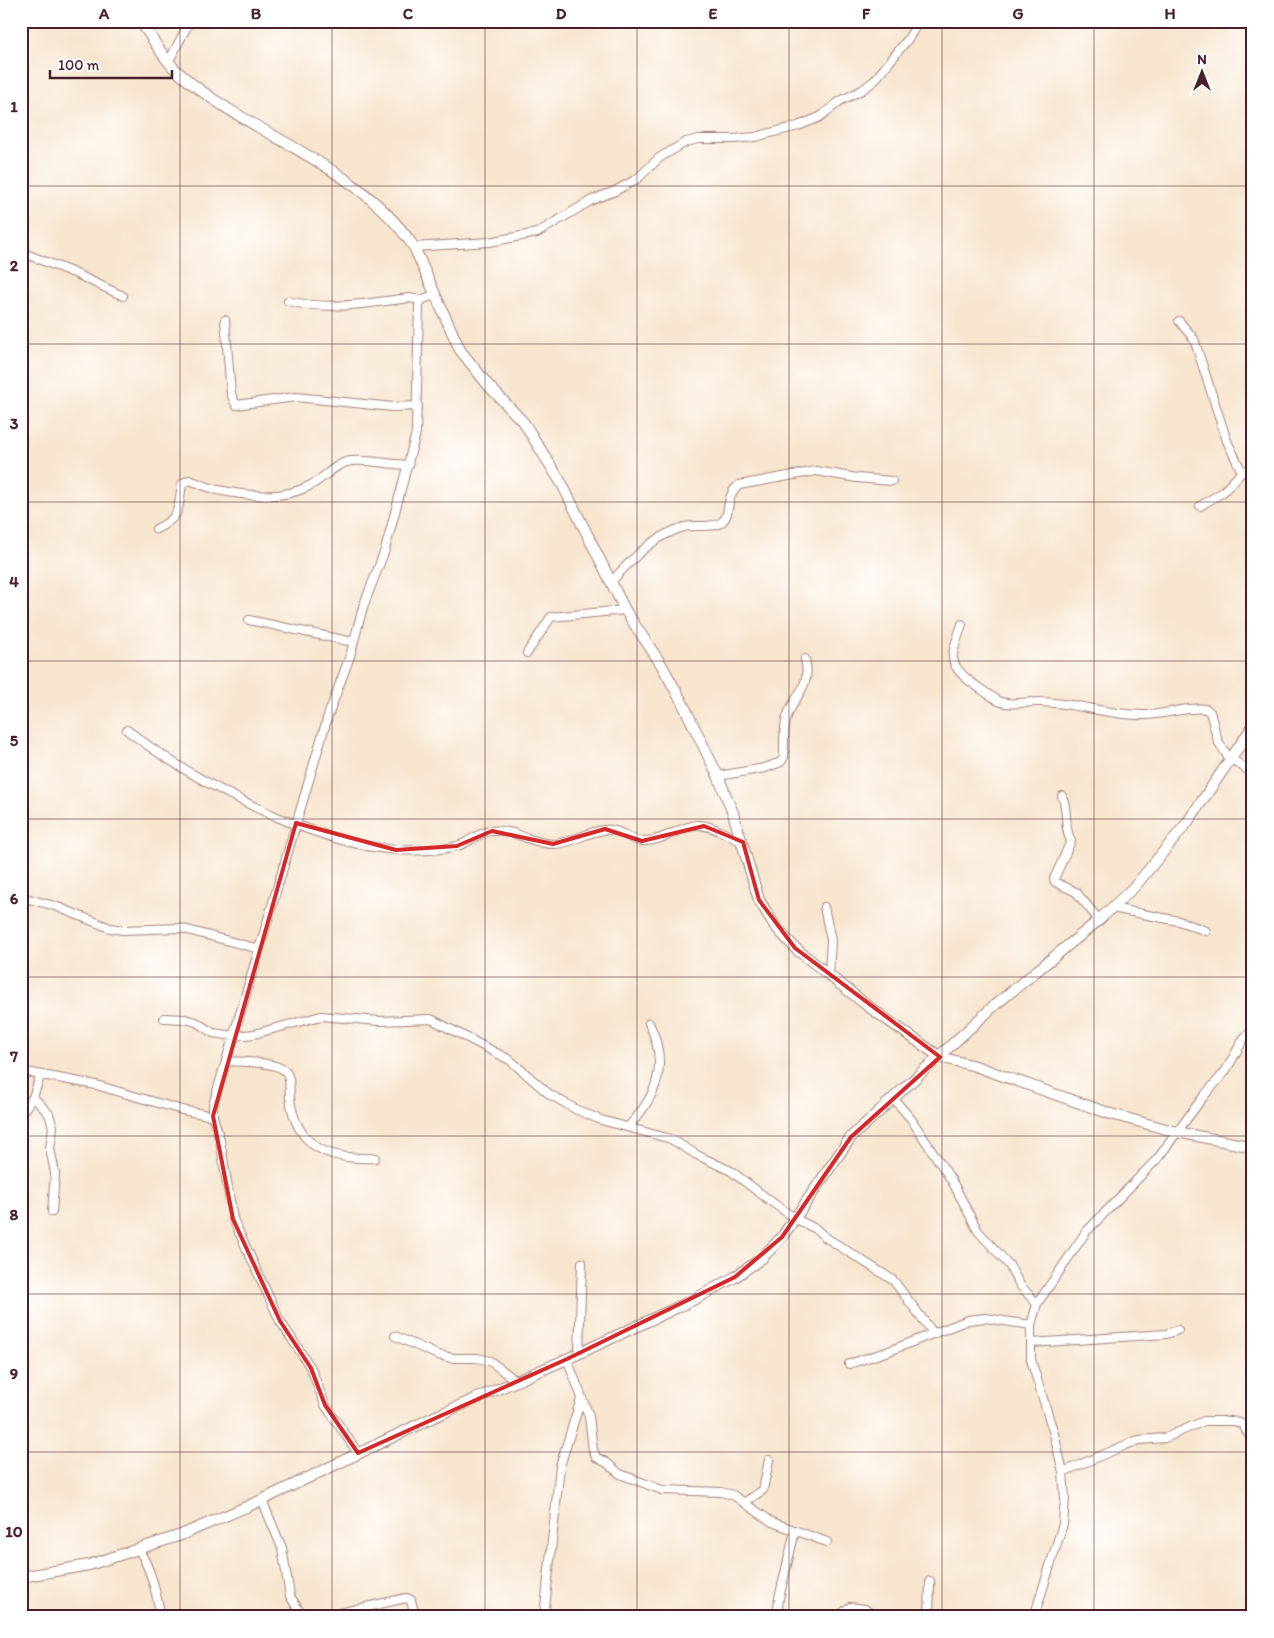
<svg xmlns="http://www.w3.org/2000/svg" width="1274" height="1638" font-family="Itim,sans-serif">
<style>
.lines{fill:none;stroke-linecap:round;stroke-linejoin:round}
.street-casing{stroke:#a0827c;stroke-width:10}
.secondary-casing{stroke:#a0827c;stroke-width:12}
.street{stroke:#fff;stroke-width:8}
.secondary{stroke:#fff;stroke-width:10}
.marked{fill:none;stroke:#d62828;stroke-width:4;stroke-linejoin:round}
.grid{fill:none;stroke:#4a1f2b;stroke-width:1;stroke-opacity:0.55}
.neatline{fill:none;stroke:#4a1f2b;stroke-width:2}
.grid-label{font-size:16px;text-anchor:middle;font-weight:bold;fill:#4a1f2b}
</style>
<rect width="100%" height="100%" fill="#fff"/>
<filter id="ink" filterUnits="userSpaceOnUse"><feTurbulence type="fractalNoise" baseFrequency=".02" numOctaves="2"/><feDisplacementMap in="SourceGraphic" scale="10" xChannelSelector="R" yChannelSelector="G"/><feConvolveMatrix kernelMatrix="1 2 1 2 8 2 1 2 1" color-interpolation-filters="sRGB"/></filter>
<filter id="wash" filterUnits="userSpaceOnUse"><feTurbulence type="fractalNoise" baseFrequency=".0096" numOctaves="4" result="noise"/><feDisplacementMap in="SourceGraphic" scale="20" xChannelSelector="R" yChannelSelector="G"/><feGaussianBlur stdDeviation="1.12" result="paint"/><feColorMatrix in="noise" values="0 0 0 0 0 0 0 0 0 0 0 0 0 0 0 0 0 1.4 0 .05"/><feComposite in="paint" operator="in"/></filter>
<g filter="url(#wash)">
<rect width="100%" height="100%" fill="#f7e5ce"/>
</g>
<g filter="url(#ink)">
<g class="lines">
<defs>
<path id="street" d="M 169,61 L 190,21
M 414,247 L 489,242 L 537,233 L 592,200 L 615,191 L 637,179 L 659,158 L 686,142 L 699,139 L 734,139 L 755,137 L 798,126 L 820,117 L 840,101 L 862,90 L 874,81 L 908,39 L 919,21
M 21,256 L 26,254 L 74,273 L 123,296
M 288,301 C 328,311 369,303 409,298 L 421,300
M 225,320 L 231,394 L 236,405 L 296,397 L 393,407 L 418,406
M 1179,321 L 1194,339 L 1227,441 L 1242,472
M 1200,506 L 1223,492 L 1242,472 L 1253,470
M 156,529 C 181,517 178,509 182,484 L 189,480 C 199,483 208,488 218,490 C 246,496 283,500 309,486 C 324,479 335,463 351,461 C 370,459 390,465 409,465
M 611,582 C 632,559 653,536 684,527 C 696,524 713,529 722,522 C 732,514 724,496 739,485 L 816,471 L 857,478 L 892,481
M 249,620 L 353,642
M 962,624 C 959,634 954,645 953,655 C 951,674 984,690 998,701 C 1011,706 1022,702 1036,702 C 1073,701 1108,716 1145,715 C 1165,715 1187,706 1206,709 L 1210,712 L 1218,741 L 1230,760 L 1235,761 L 1253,774
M 527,653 L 551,617 L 625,610
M 127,730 C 193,781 312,844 397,850 C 415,851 439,851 457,846 C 469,843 478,832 491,831 C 514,828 532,844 553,844 C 571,844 586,832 604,830 C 619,828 629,840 643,841 C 663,842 678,827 697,825 C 711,824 730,837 743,842
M 718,776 L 765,768 L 781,762 L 784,757 C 784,744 783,729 787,717 C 795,694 812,687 805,659
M 1062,796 C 1069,811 1063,827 1071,841 L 1054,879 L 1055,882 L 1076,892 L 1099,920
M 21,897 L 55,906 L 110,928 L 123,930 L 180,928 L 259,949
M 824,907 L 831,940 L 829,974
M 1112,908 L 1179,921 L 1206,931
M 164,1018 L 185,1019 L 196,1022 L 213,1033 L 234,1036 L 254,1034 L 321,1016 L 379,1021 L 431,1019 L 510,1060 L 549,1094 L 577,1110 L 601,1120 L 671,1139 L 697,1155 L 731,1171 L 769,1200 L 796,1219 L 816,1229 L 825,1237 L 893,1280 L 934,1334
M 226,1061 C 240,1062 277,1061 286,1072 C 291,1078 289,1089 290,1098 C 296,1148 329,1160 375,1158
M 21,1071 L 96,1085 L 182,1110 L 213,1116
M 33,1097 L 49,1114 L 53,1127 L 50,1148 L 55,1173 L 52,1212
M 893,1098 L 911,1119 L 952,1181 L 978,1231 L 1009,1265 L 1020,1285 L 1037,1304
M 21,1114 L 33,1097 L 40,1077
M 628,1127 C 658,1095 669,1064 649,1023
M 395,1336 L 438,1355 L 452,1358 L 477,1358 L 490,1361 L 515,1380
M 1031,1343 L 1166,1334 L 1178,1330
M 579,1353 L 582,1263
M 567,1359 L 589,1416 L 593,1450 L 596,1457 L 607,1463 L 620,1474 L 662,1490 L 721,1492 L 733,1495 L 772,1522 L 827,1542
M 849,1364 L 889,1351 L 968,1320 L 985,1318 L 1031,1325
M 358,1453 L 325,1405 L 311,1368 L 280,1321 L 233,1219 L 220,1140 L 213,1116 L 213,1105 L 328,716 L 350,656 L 363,607 L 385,550 L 416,433 L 419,305 L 421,300 L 434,295
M 1063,1472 L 1128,1444 L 1139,1440 L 1165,1438 L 1204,1421 L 1234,1421 L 1242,1424 L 1253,1441
M 262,1500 L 282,1548 L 290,1596 L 303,1617
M 745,1502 L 763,1490 L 769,1460
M 139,1550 C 152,1571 156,1593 161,1617
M 322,1617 L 406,1598 L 411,1600 L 415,1617
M 544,1617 L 560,1466 L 581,1399
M 781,1617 L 778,1607 L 779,1598 L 795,1531
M 837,1617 L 850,1607 L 865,1609 L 875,1617
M 929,1617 L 930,1581
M 1034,1617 L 1063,1524 L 1065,1499 L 1063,1472 L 1054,1434 L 1031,1360 L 1031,1325 L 1037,1304 L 1086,1232 L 1158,1158 L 1203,1097 L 1225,1072 L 1244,1038 L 1253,1030"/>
<path id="secondary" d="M 140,21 C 153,38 163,59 179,73 C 252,137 358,163 414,247 L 460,350 L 488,385 L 524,423 L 562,484 L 625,610 L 661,664 L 682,702 L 718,776 L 733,813 L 759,900 L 775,926 L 795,948 L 869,1007 L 940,1057 L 975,1066 L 1111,1114 L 1177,1132 L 1253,1147
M 21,1577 L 89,1565 L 181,1535 L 262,1500 L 436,1416 L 567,1359 L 695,1299 L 735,1277 L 762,1258 L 782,1237 L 851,1137 L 995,1005 L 1099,920 L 1136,885 L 1187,823 L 1253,726"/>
</defs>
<use href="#street" class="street-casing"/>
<use href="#secondary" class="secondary-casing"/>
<use href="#street" class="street"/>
<use href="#secondary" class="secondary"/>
</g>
</g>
<path class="marked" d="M 296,823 L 396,850 L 457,846 L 492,831 L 553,844 L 605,829 L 642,841 L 704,826 L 743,842 L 759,900 L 795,948 L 940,1057 L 851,1137 L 782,1237 L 735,1277 L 567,1359 L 358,1453 L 325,1405 L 311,1368 L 280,1321 L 233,1219 L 213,1116 Z"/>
<path class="grid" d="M 180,21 L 180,1617M 332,21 L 332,1617M 485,21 L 485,1617M 637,21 L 637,1617M 789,21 L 789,1617M 942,21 L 942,1617M 1094,21 L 1094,1617M 21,186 L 1253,186M 21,344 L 1253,344M 21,502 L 1253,502M 21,661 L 1253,661M 21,819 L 1253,819M 21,977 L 1253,977M 21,1136 L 1253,1136M 21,1294 L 1253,1294M 21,1452 L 1253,1452"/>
<rect width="1274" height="1638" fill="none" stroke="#fff" stroke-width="55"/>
<g transform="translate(1202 72)" stroke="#ffffff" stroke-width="4" paint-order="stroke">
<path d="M0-4L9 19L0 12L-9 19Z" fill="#4a1f2b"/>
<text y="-8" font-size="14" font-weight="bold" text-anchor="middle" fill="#4a1f2b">N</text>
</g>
<path d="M50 70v8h122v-8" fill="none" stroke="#4a1f2b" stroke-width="2.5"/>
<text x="58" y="70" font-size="15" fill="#4a1f2b" stroke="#ffffff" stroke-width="4" paint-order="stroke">100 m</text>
<rect x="28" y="28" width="1218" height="1582" class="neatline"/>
<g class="grid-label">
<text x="104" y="19">A</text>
<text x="256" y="19">B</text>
<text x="408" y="19">C</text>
<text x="561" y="19">D</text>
<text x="713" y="19">E</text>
<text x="866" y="19">F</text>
<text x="1018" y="19">G</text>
<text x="1170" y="19">H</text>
<text x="14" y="112">1</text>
<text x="14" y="271">2</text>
<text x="14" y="429">3</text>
<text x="14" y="587">4</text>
<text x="14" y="746">5</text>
<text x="14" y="904">6</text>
<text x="14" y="1062">7</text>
<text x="14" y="1220">8</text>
<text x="14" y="1379">9</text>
<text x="14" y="1537">10</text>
</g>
</svg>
